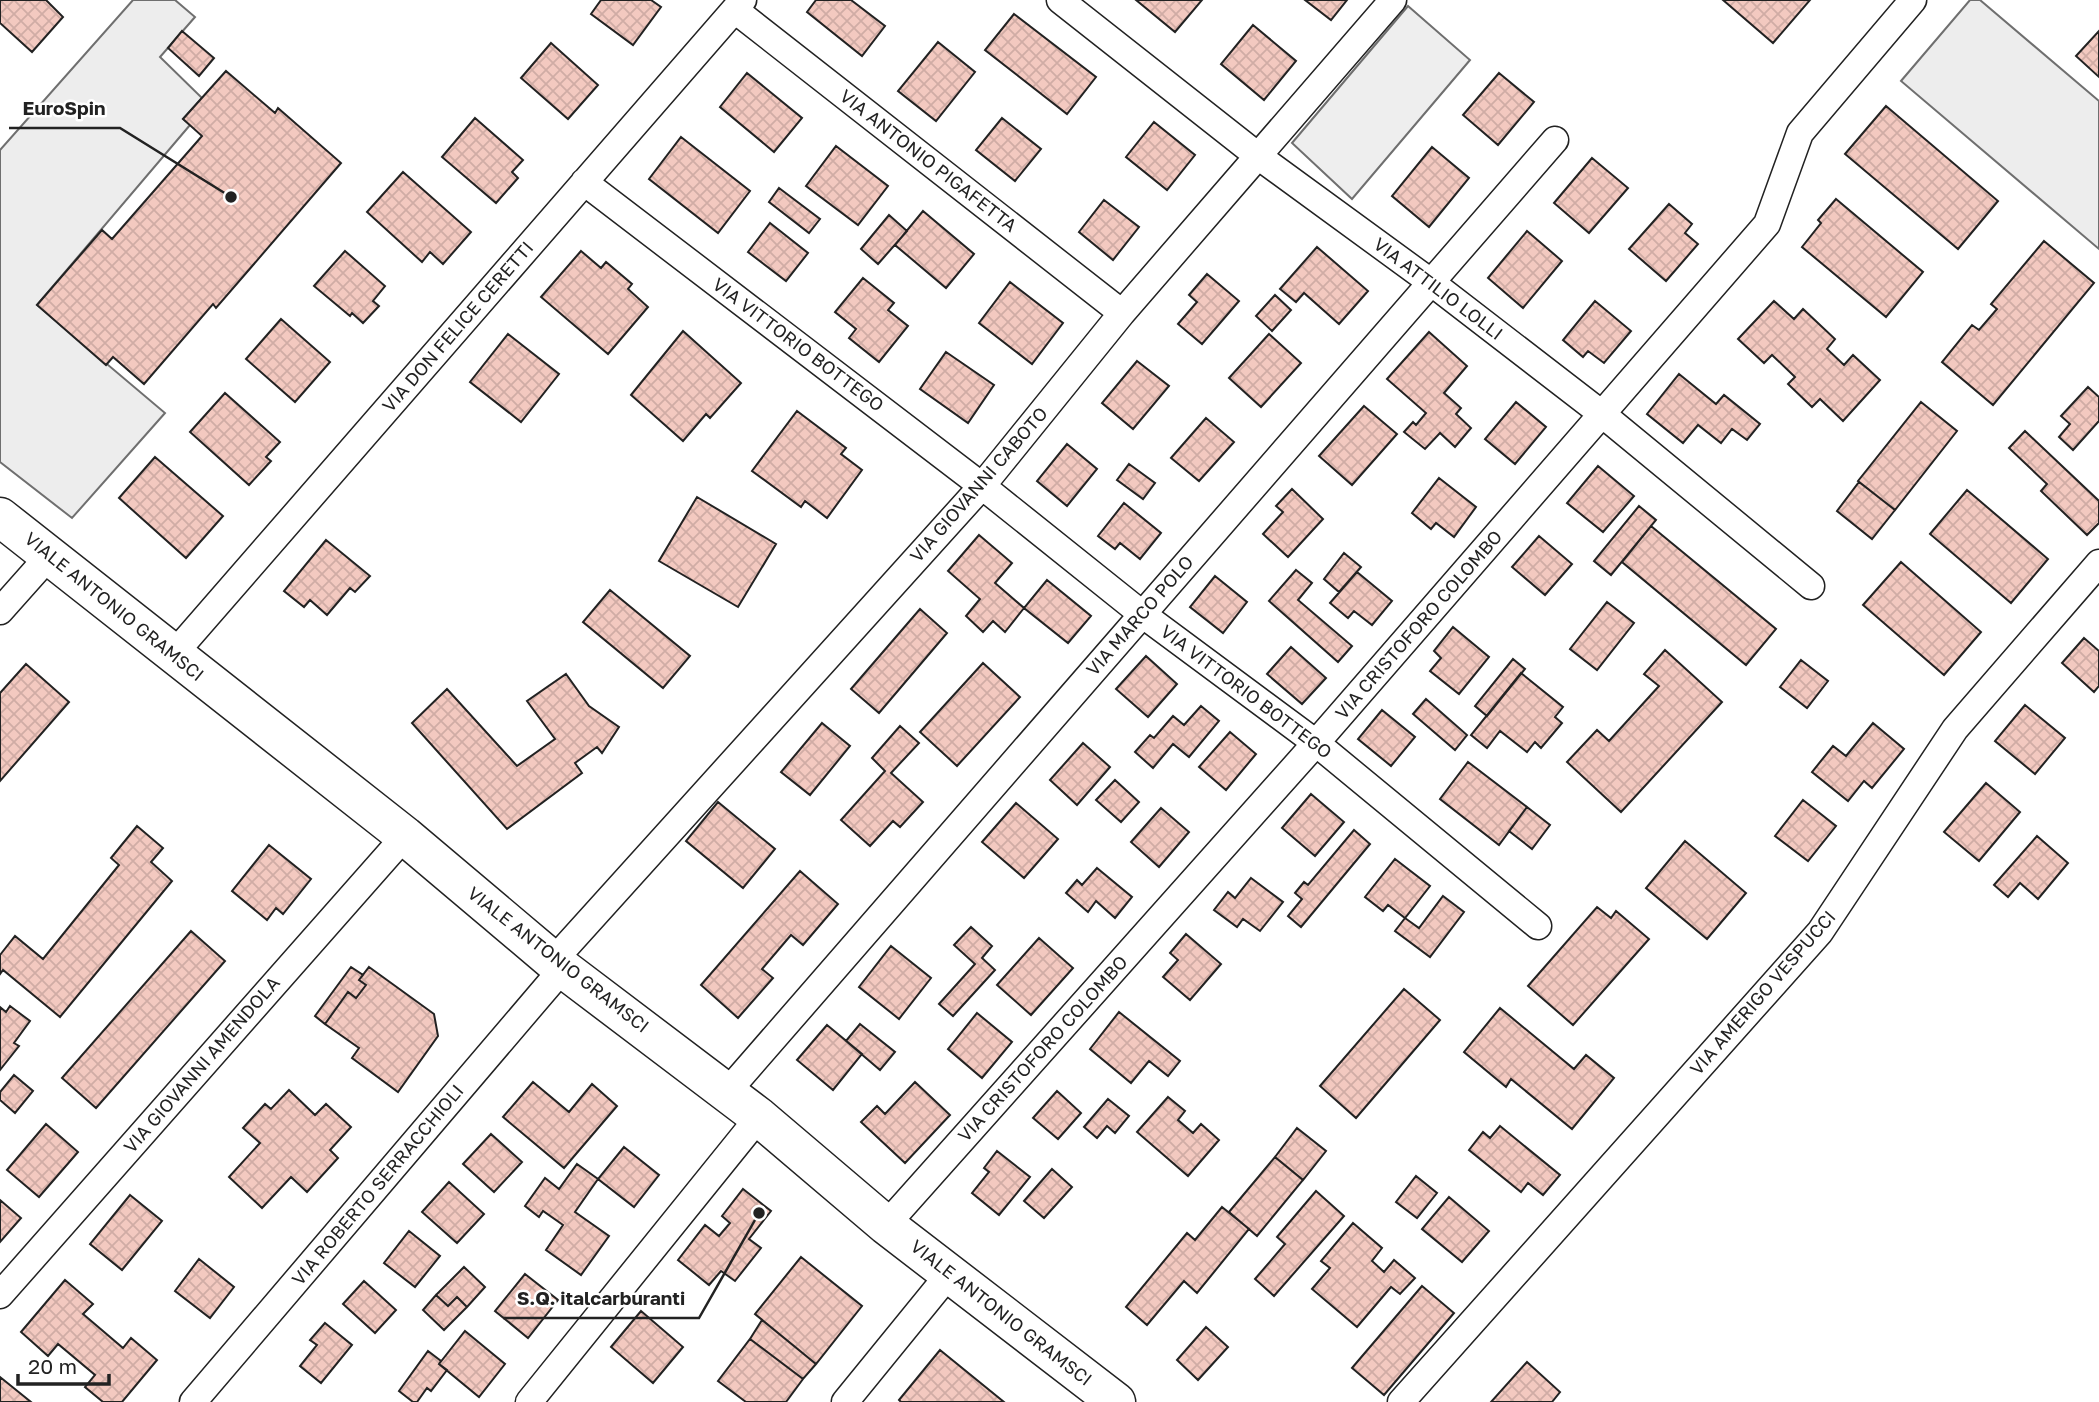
<svg xmlns="http://www.w3.org/2000/svg" width="2099" height="1402" font-family="'Golos Text',sans-serif">
<style>
.park{fill:#eee;stroke:#6f6f6f;stroke-width:2}
.parking{fill:#ededed;stroke:#6f6f6f;stroke-width:2}
.building{fill:url(#building-cross-hatch);stroke:#222;stroke-width:2}
.lines{fill:none;stroke-linecap:round;stroke-linejoin:round}
.street-casing{stroke:#222;stroke-width:29}
.secondary-casing{stroke:#222;stroke-width:41}
.street{stroke:#fff;stroke-width:26}
.secondary{stroke:#fff;stroke-width:38}
.labels{text-anchor:middle;stroke-width:5;stroke-linejoin:round;paint-order:stroke}
.street-label{font-size:18px;fill:#222;stroke:#fff}
.leader{fill:none;stroke:#222;stroke-width:2.5}
.callout-dot{fill:#222;stroke:#fff;stroke-width:2.5}
.callout-label{font-size:19px;text-anchor:middle;font-weight:bold;fill:#222;stroke:#fff;stroke-width:5;stroke-linejoin:round;paint-order:stroke}
</style>
<defs>
<pattern id="building-cross-hatch" width="8" height="8" patternUnits="userSpaceOnUse" patternTransform="scale(1.75)"><rect width="8" height="8" fill="#f3c9c0"/><path d="M0 0l8 8M0 8l8-8" fill="none" stroke="#d0aca5"/></pattern>
</defs>
<rect width="100%" height="100%" fill="#fff"/>
<path class="park" d="M 1408,6 L 1470,60 L 1352,199 L 1292,143 Z"/>
<path class="parking" d="M 133,0 L 175,0 L 195,17 L 160,57 L 202,98 L 183,119 L 190,125 L 37,305 L 165,413 L 72,518 L 0,462 L 0,150 Z
M 1970,0 L 1980,0 L 2099,101 L 2099,249 L 1901,81 Z"/>
<path class="building" d="M 0,0 L 46,0 L 63,17 L 32,52 L 0,23 Z
M 601,0 L 651,0 L 661,7 L 633,45 L 591,14 Z
M 816,0 L 851,0 L 885,26 L 862,56 L 807,12 Z
M 1136,0 L 1202,0 L 1175,32 Z
M 1305,0 L 1347,0 L 1331,20 Z
M 1723,0 L 1810,0 L 1773,43 Z
M 1014,14 L 1096,77 L 1067,114 L 985,50 Z
M 1253,25 L 1296,61 L 1264,100 L 1221,64 Z
M 182,31 L 214,58 L 199,76 L 168,48 Z
M 2099,31 L 2099,77 L 2076,56 Z
M 938,42 L 975,72 L 936,121 L 898,91 Z
M 551,43 L 598,85 L 568,119 L 521,78 Z
M 226,71 L 275,113 L 278,108 L 341,163 L 216,308 L 213,304 L 144,384 L 113,357 L 106,365 L 37,305 L 102,230 L 112,239 L 202,136 L 183,119 Z
M 747,73 L 802,118 L 774,152 L 720,107 Z
M 1499,73 L 1534,102 L 1498,145 L 1463,115 Z
M 1886,106 L 1998,201 L 1958,249 L 1845,154 Z
M 475,118 L 523,160 L 512,172 L 518,178 L 496,203 L 442,157 Z
M 1002,118 L 1041,149 L 1015,181 L 976,150 Z
M 1154,122 L 1195,155 L 1167,190 L 1126,157 Z
M 681,137 L 750,191 L 718,233 L 649,179 Z
M 836,146 L 888,186 L 858,225 L 806,186 Z
M 1432,147 L 1469,178 L 1429,227 L 1392,196 Z
M 1592,158 L 1628,188 L 1589,233 L 1554,203 Z
M 403,172 L 471,232 L 443,264 L 430,252 L 422,262 L 367,212 Z
M 779,188 L 820,219 L 809,233 L 769,202 Z
M 1836,199 L 1923,272 L 1886,317 L 1802,247 L 1821,223 L 1818,220 Z
M 1104,200 L 1139,227 L 1113,260 L 1079,232 Z
M 1669,204 L 1692,224 L 1685,233 L 1698,244 L 1666,281 L 1629,249 Z
M 923,211 L 974,254 L 946,288 L 895,245 Z
M 889,215 L 907,231 L 878,264 L 861,249 Z
M 770,223 L 808,253 L 786,281 L 748,252 Z
M 1527,231 L 1562,261 L 1523,308 L 1488,278 Z
M 2044,241 L 2094,283 L 1993,405 L 1942,362 L 1972,325 L 1979,330 L 1997,309 L 1991,304 Z
M 1317,247 L 1368,291 L 1339,324 L 1304,293 L 1296,302 L 1280,289 Z
M 345,251 L 385,286 L 373,301 L 379,306 L 363,323 L 352,313 L 350,316 L 314,286 Z
M 581,251 L 601,268 L 606,262 L 632,284 L 628,289 L 648,307 L 608,354 L 541,297 Z
M 1207,274 L 1239,301 L 1202,344 L 1178,324 L 1197,302 L 1189,295 Z
M 863,278 L 894,303 L 888,310 L 908,326 L 879,362 L 849,338 L 856,329 L 835,312 Z
M 1010,282 L 1063,323 L 1032,364 L 979,323 Z
M 1275,295 L 1291,310 L 1272,331 L 1256,316 Z
M 1595,301 L 1631,331 L 1604,363 L 1588,351 L 1583,357 L 1563,340 Z
M 1774,301 L 1794,319 L 1803,309 L 1835,339 L 1827,349 L 1844,365 L 1853,355 L 1880,380 L 1843,421 L 1820,399 L 1812,407 L 1788,384 L 1795,377 L 1772,355 L 1764,363 L 1738,339 Z
M 281,319 L 330,362 L 295,402 L 246,359 Z
M 683,331 L 741,383 L 710,418 L 706,414 L 683,441 L 631,395 Z
M 1429,332 L 1467,366 L 1444,393 L 1461,408 L 1456,414 L 1471,428 L 1455,447 L 1440,433 L 1425,449 L 1404,432 L 1413,422 L 1416,425 L 1426,413 L 1387,379 Z
M 508,334 L 559,374 L 521,422 L 470,382 Z
M 1269,334 L 1301,363 L 1261,407 L 1229,378 Z
M 946,352 L 994,385 L 968,423 L 920,389 Z
M 1137,361 L 1169,386 L 1133,429 L 1102,403 Z
M 1679,374 L 1716,404 L 1724,395 L 1760,424 L 1747,440 L 1732,429 L 1721,443 L 1698,425 L 1683,443 L 1647,414 Z
M 2088,387 L 2099,397 L 2099,421 L 2073,450 L 2059,437 L 2070,424 L 2061,416 Z
M 225,393 L 280,442 L 266,457 L 271,461 L 249,485 L 190,432 Z
M 1516,402 L 1546,427 L 1515,464 L 1485,439 Z
M 1921,402 L 1957,431 L 1895,510 L 1858,481 Z
M 1364,406 L 1397,434 L 1352,485 L 1319,456 Z
M 797,411 L 846,448 L 841,454 L 862,470 L 827,518 L 805,501 L 801,507 L 752,471 Z
M 1206,418 L 1234,442 L 1199,481 L 1171,458 Z
M 2025,431 L 2099,501 L 2099,523 L 2087,535 L 2041,491 L 2047,484 L 2009,448 Z
M 1067,444 L 1097,469 L 1067,506 L 1037,481 Z
M 155,457 L 223,516 L 186,558 L 119,498 Z
M 1129,464 L 1155,483 L 1143,499 L 1117,480 Z
M 1598,466 L 1634,496 L 1603,532 L 1567,503 Z
M 1439,478 L 1476,507 L 1454,537 L 1436,523 L 1431,529 L 1412,513 Z
M 1859,482 L 1895,510 L 1872,539 L 1837,511 Z
M 1292,489 L 1323,519 L 1288,557 L 1263,534 L 1283,512 L 1276,506 Z
M 1967,490 L 2048,559 L 2011,603 L 1930,534 Z
M 697,497 L 776,544 L 738,607 L 659,561 Z
M 1124,503 L 1161,533 L 1140,559 L 1120,543 L 1115,549 L 1098,536 Z
M 1639,506 L 1656,520 L 1611,575 L 1594,561 Z
M 1651,526 L 1776,629 L 1746,665 L 1622,562 Z
M 979,535 L 1012,563 L 995,583 L 1024,608 L 1005,632 L 993,621 L 983,632 L 966,616 L 980,599 L 948,571 Z
M 1539,536 L 1572,564 L 1545,595 L 1512,567 Z
M 326,540 L 370,576 L 355,592 L 350,588 L 327,615 L 310,600 L 304,607 L 284,591 Z
M 1344,553 L 1361,567 L 1339,592 L 1324,579 Z
M 1901,562 L 1981,632 L 1944,675 L 1863,605 Z
M 1296,570 L 1312,583 L 1298,600 L 1352,646 L 1338,662 L 1269,601 Z
M 1357,572 L 1392,601 L 1372,625 L 1354,611 L 1348,618 L 1330,603 Z
M 1215,576 L 1247,602 L 1223,633 L 1190,607 Z
M 1047,580 L 1091,616 L 1068,643 L 1024,608 Z
M 610,590 L 690,656 L 663,688 L 583,622 Z
M 1607,602 L 1634,623 L 1597,670 L 1570,649 Z
M 920,609 L 947,633 L 879,713 L 851,689 Z
M 1453,627 L 1489,657 L 1459,694 L 1430,671 L 1441,658 L 1434,651 Z
M 2084,638 L 2099,651 L 2099,686 L 2094,692 L 2062,663 Z
M 1291,647 L 1326,678 L 1302,704 L 1267,674 Z
M 1665,650 L 1722,702 L 1621,812 L 1567,762 L 1597,730 L 1609,741 L 1659,686 L 1644,674 Z
M 1146,656 L 1177,684 L 1148,717 L 1116,689 Z
M 1513,659 L 1525,669 L 1487,716 L 1475,706 Z
M 1801,660 L 1828,681 L 1807,708 L 1780,687 Z
M 983,663 L 1020,697 L 957,766 L 920,732 Z
M 26,664 L 69,702 L 0,781 L 0,693 Z
M 1521,673 L 1563,707 L 1555,717 L 1562,723 L 1541,748 L 1535,742 L 1527,752 L 1500,731 L 1487,748 L 1471,735 Z
M 566,674 L 589,706 L 619,727 L 602,753 L 597,747 L 575,763 L 582,773 L 507,829 L 412,723 L 447,689 L 517,766 L 555,739 L 527,701 Z
M 1426,699 L 1467,735 L 1455,750 L 1413,714 Z
M 2025,705 L 2065,738 L 2035,774 L 1995,741 Z
M 1201,706 L 1219,721 L 1189,757 L 1173,744 L 1153,768 L 1135,752 L 1150,735 L 1154,738 L 1173,716 L 1184,725 Z
M 1382,710 L 1415,737 L 1391,766 L 1358,739 Z
M 822,723 L 850,746 L 810,795 L 781,772 Z
M 1873,723 L 1904,749 L 1872,788 L 1864,781 L 1848,801 L 1812,772 L 1833,746 L 1846,756 Z
M 900,726 L 919,743 L 891,773 L 923,802 L 900,827 L 893,821 L 870,846 L 841,820 L 885,771 L 872,758 Z
M 1230,732 L 1256,754 L 1226,790 L 1199,767 Z
M 1083,743 L 1110,767 L 1077,805 L 1050,780 Z
M 1468,762 L 1527,807 L 1499,845 L 1440,799 Z
M 1115,780 L 1139,802 L 1121,822 L 1096,800 Z
M 1986,783 L 2020,812 L 1979,861 L 1944,832 Z
M 1311,794 L 1344,822 L 1315,856 L 1282,828 Z
M 1803,800 L 1836,826 L 1808,861 L 1775,836 Z
M 718,802 L 775,849 L 743,888 L 686,841 Z
M 1016,803 L 1058,839 L 1024,878 L 982,842 Z
M 1527,807 L 1550,825 L 1532,849 L 1509,831 Z
M 1161,808 L 1189,832 L 1159,867 L 1131,842 Z
M 137,826 L 163,848 L 151,862 L 172,881 L 60,1017 L 3,970 L 0,974 L 0,955 L 15,936 L 43,959 L 119,865 L 111,858 Z
M 1354,830 L 1370,844 L 1301,927 L 1288,916 L 1302,899 L 1295,893 L 1304,882 L 1308,885 Z
M 2037,836 L 2068,863 L 2038,899 L 2020,883 L 2008,897 L 1994,885 Z
M 1685,841 L 1746,893 L 1707,939 L 1646,888 Z
M 269,845 L 311,879 L 283,914 L 276,908 L 267,920 L 232,891 Z
M 1395,859 L 1430,886 L 1405,918 L 1388,905 L 1383,911 L 1365,897 Z
M 1097,868 L 1132,897 L 1115,918 L 1096,901 L 1088,912 L 1066,893 L 1077,880 L 1082,885 Z
M 800,871 L 838,904 L 803,945 L 791,935 L 762,969 L 773,978 L 738,1018 L 701,985 Z
M 1251,878 L 1283,902 L 1260,931 L 1243,919 L 1237,927 L 1214,910 L 1228,892 L 1235,898 Z
M 1443,896 L 1464,912 L 1430,957 L 1395,931 L 1405,918 L 1419,928 Z
M 1597,907 L 1611,918 L 1616,911 L 1649,939 L 1573,1025 L 1528,986 Z
M 971,927 L 992,946 L 982,958 L 995,970 L 953,1016 L 939,1004 L 975,964 L 954,945 Z
M 191,931 L 225,961 L 96,1108 L 62,1078 Z
M 1186,934 L 1221,964 L 1190,1000 L 1163,977 L 1178,960 L 1170,953 Z
M 1039,938 L 1073,968 L 1031,1015 L 997,985 Z
M 891,946 L 931,978 L 899,1019 L 859,987 Z
M 351,967 L 363,975 L 359,980 L 366,985 L 356,998 L 348,992 L 325,1024 L 315,1016 Z
M 369,967 L 434,1014 L 438,1036 L 398,1092 L 352,1058 L 359,1048 L 325,1024 L 348,992 L 356,998 L 366,985 L 359,980 Z
M 1404,989 L 1440,1020 L 1356,1118 L 1320,1086 Z
M 10,1006 L 30,1021 L 14,1043 L 19,1046 L 0,1070 L 0,1007 L 6,1012 Z
M 1500,1008 L 1574,1069 L 1586,1055 L 1614,1078 L 1572,1129 L 1511,1079 L 1506,1087 L 1464,1052 Z
M 1119,1012 L 1180,1061 L 1168,1076 L 1149,1061 L 1131,1083 L 1090,1049 Z
M 977,1013 L 1012,1042 L 982,1078 L 948,1049 Z
M 860,1024 L 895,1052 L 880,1070 L 846,1041 Z
M 827,1025 L 862,1054 L 833,1090 L 797,1060 Z
M 14,1075 L 33,1091 L 15,1113 L 0,1100 L 0,1092 Z
M 533,1082 L 569,1112 L 592,1084 L 617,1106 L 564,1168 L 503,1117 Z
M 915,1082 L 950,1115 L 905,1163 L 861,1122 L 877,1106 L 885,1114 Z
M 289,1090 L 315,1115 L 326,1104 L 351,1127 L 330,1150 L 338,1158 L 307,1192 L 291,1177 L 262,1208 L 229,1177 L 260,1143 L 243,1128 L 265,1104 L 271,1109 Z
M 1057,1091 L 1081,1113 L 1058,1139 L 1033,1118 Z
M 1168,1097 L 1185,1111 L 1178,1120 L 1193,1133 L 1201,1124 L 1219,1140 L 1188,1176 L 1137,1132 Z
M 1108,1099 L 1129,1116 L 1115,1133 L 1107,1126 L 1097,1138 L 1084,1127 Z
M 46,1124 L 78,1152 L 39,1197 L 7,1170 Z
M 1500,1126 L 1560,1175 L 1543,1195 L 1528,1183 L 1521,1192 L 1469,1150 L 1483,1132 L 1490,1138 Z
M 1297,1128 L 1326,1151 L 1303,1180 L 1275,1157 Z
M 491,1134 L 522,1162 L 494,1192 L 463,1164 Z
M 624,1147 L 659,1175 L 634,1207 L 598,1179 Z
M 997,1151 L 1030,1177 L 999,1215 L 972,1193 L 989,1172 L 984,1168 Z
M 1275,1157 L 1303,1180 L 1257,1236 L 1229,1212 Z
M 577,1164 L 598,1179 L 575,1212 L 609,1236 L 581,1275 L 546,1250 L 563,1225 L 543,1211 L 539,1217 L 525,1206 L 545,1178 L 559,1189 Z
M 1052,1169 L 1072,1187 L 1044,1218 L 1024,1201 Z
M 1416,1176 L 1437,1193 L 1417,1218 L 1396,1202 Z
M 449,1182 L 484,1214 L 457,1243 L 422,1212 Z
M 743,1189 L 771,1211 L 749,1239 L 761,1248 L 735,1281 L 721,1271 L 709,1285 L 678,1260 L 705,1225 L 719,1236 L 730,1223 L 722,1216 Z
M 1316,1191 L 1344,1216 L 1274,1296 L 1255,1279 L 1285,1244 L 1277,1237 Z
M 130,1195 L 162,1221 L 122,1270 L 90,1244 Z
M 1449,1197 L 1489,1231 L 1462,1262 L 1422,1229 Z
M 0,1200 L 21,1218 L 0,1242 Z
M 1222,1207 L 1249,1229 L 1197,1293 L 1184,1281 L 1147,1325 L 1126,1307 L 1187,1233 L 1195,1240 Z
M 1353,1223 L 1382,1248 L 1372,1261 L 1384,1272 L 1394,1260 L 1415,1278 L 1400,1294 L 1391,1287 L 1357,1327 L 1312,1289 L 1330,1268 L 1321,1261 Z
M 409,1231 L 440,1256 L 415,1287 L 384,1263 Z
M 801,1257 L 862,1306 L 816,1364 L 755,1314 Z
M 199,1259 L 234,1287 L 210,1318 L 175,1291 Z
M 464,1267 L 485,1287 L 467,1307 L 457,1297 L 448,1306 L 436,1295 Z
M 525,1274 L 558,1300 L 528,1338 L 495,1311 Z
M 65,1280 L 93,1304 L 83,1314 L 123,1348 L 131,1338 L 157,1360 L 122,1402 L 103,1402 L 85,1387 L 95,1375 L 58,1344 L 48,1356 L 21,1332 Z
M 364,1281 L 396,1310 L 375,1333 L 343,1304 Z
M 1422,1286 L 1454,1313 L 1384,1395 L 1352,1368 Z
M 436,1295 L 448,1306 L 457,1297 L 467,1307 L 444,1330 L 423,1310 Z
M 641,1311 L 683,1347 L 653,1383 L 611,1347 Z
M 762,1320 L 816,1364 L 803,1379 L 750,1339 Z
M 325,1323 L 352,1345 L 321,1383 L 300,1366 L 317,1345 L 310,1340 Z
M 1206,1327 L 1228,1347 L 1198,1380 L 1177,1360 Z
M 465,1331 L 505,1364 L 479,1397 L 439,1364 Z
M 750,1339 L 803,1379 L 786,1402 L 746,1402 L 718,1381 Z
M 940,1350 L 1004,1402 L 901,1402 L 899,1400 Z
M 428,1351 L 441,1361 L 439,1364 L 447,1370 L 431,1391 L 427,1388 L 417,1402 L 413,1402 L 399,1391 Z
M 1527,1362 L 1560,1392 L 1552,1402 L 1491,1402 Z
M 0,1377 L 31,1402 L 0,1402 Z"/>
<g class="lines">
<defs>
<path id="street" d="M 1060,0 L 1258,156 L 1432,283 L 1602,414 L 1811,586
M 735,10 L 1122,313
M 584,182 L 982,486 L 1142,614 L 1316,743 L 1538,926
M 0,611 L 49,556
M 173,655 L 743,0
M 553,961 L 982,486 L 1122,313 L 1393,0
M 727,1092 L 1555,140
M 886,1225 L 1316,743 L 1767,224 L 1800,133 L 1913,0
M 0,1295 L 405,836
M 193,1402 L 564,967
M 529,1402 L 759,1117
M 845,1402 L 950,1273
M 1401,1402 L 1820,932 L 1955,729 L 2099,563"/>
<path id="secondary" d="M 0,517 L 405,836 L 553,961 L 759,1117 L 886,1225 L 1116,1402"/>
</defs>
<use href="#street" class="street-casing"/>
<use href="#secondary" class="secondary-casing"/>
<use href="#street" class="street"/>
<use href="#secondary" class="secondary"/>
</g>
<g class="labels">
<g class="street-label">
<text transform="translate(928 161) rotate(38)" y="6">VIA ANTONIO PIGAFETTA</text>
<text transform="translate(1438 289) rotate(37)" y="6">VIA ATTILIO LOLLI</text>
<text transform="translate(458 327) rotate(-49)" y="6">VIA DON FELICE CERETTI</text>
<text transform="translate(798 345) rotate(37)" y="6">VIA VITTORIO BOTTEGO</text>
<text transform="translate(979 485) rotate(-49)" y="6">VIA GIOVANNI CABOTO</text>
<text transform="translate(114 607) rotate(39)" y="6">VIALE ANTONIO GRAMSCI</text>
<text transform="translate(1140 616) rotate(-49)" y="6">VIA MARCO POLO</text>
<text transform="translate(1419 625) rotate(-49)" y="6">VIA CRISTOFORO COLOMBO</text>
<text transform="translate(1246 692) rotate(37)" y="6">VIA VITTORIO BOTTEGO</text>
<text transform="translate(558 960) rotate(38)" y="6">VIALE ANTONIO GRAMSCI</text>
<text transform="translate(1763 993) rotate(-49)" y="6">VIA AMERIGO VESPUCCI</text>
<text transform="translate(1043 1049) rotate(-48)" y="6">VIA CRISTOFORO COLOMBO</text>
<text transform="translate(202 1065) rotate(-49)" y="6">VIA GIOVANNI AMENDOLA</text>
<text transform="translate(378 1185) rotate(-50)" y="6">VIA ROBERTO SERRACCHIOLI</text>
<text transform="translate(1001 1313) rotate(38)" y="6">VIALE ANTONIO GRAMSCI</text>
</g>
</g>
<path class="leader" d="M231 197L120 128H9M759 1213L699 1318H503"/>
<g class="callout-dot">
<circle cx="231" cy="197" r="7"/>
<circle cx="759" cy="1213" r="7"/>
</g>
<g class="callout-label">
<text x="64" y="115">EuroSpin</text>
<text x="601" y="1305">S.Q. italcarburanti</text>
</g>
<path d="M18 1374v10h91v-10" fill="none" stroke="#222222" stroke-width="3.5"/>
<text x="28" y="1374" font-size="21" fill="#222222" stroke="#ffffff" stroke-width="5" paint-order="stroke">20 m</text>
</svg>
